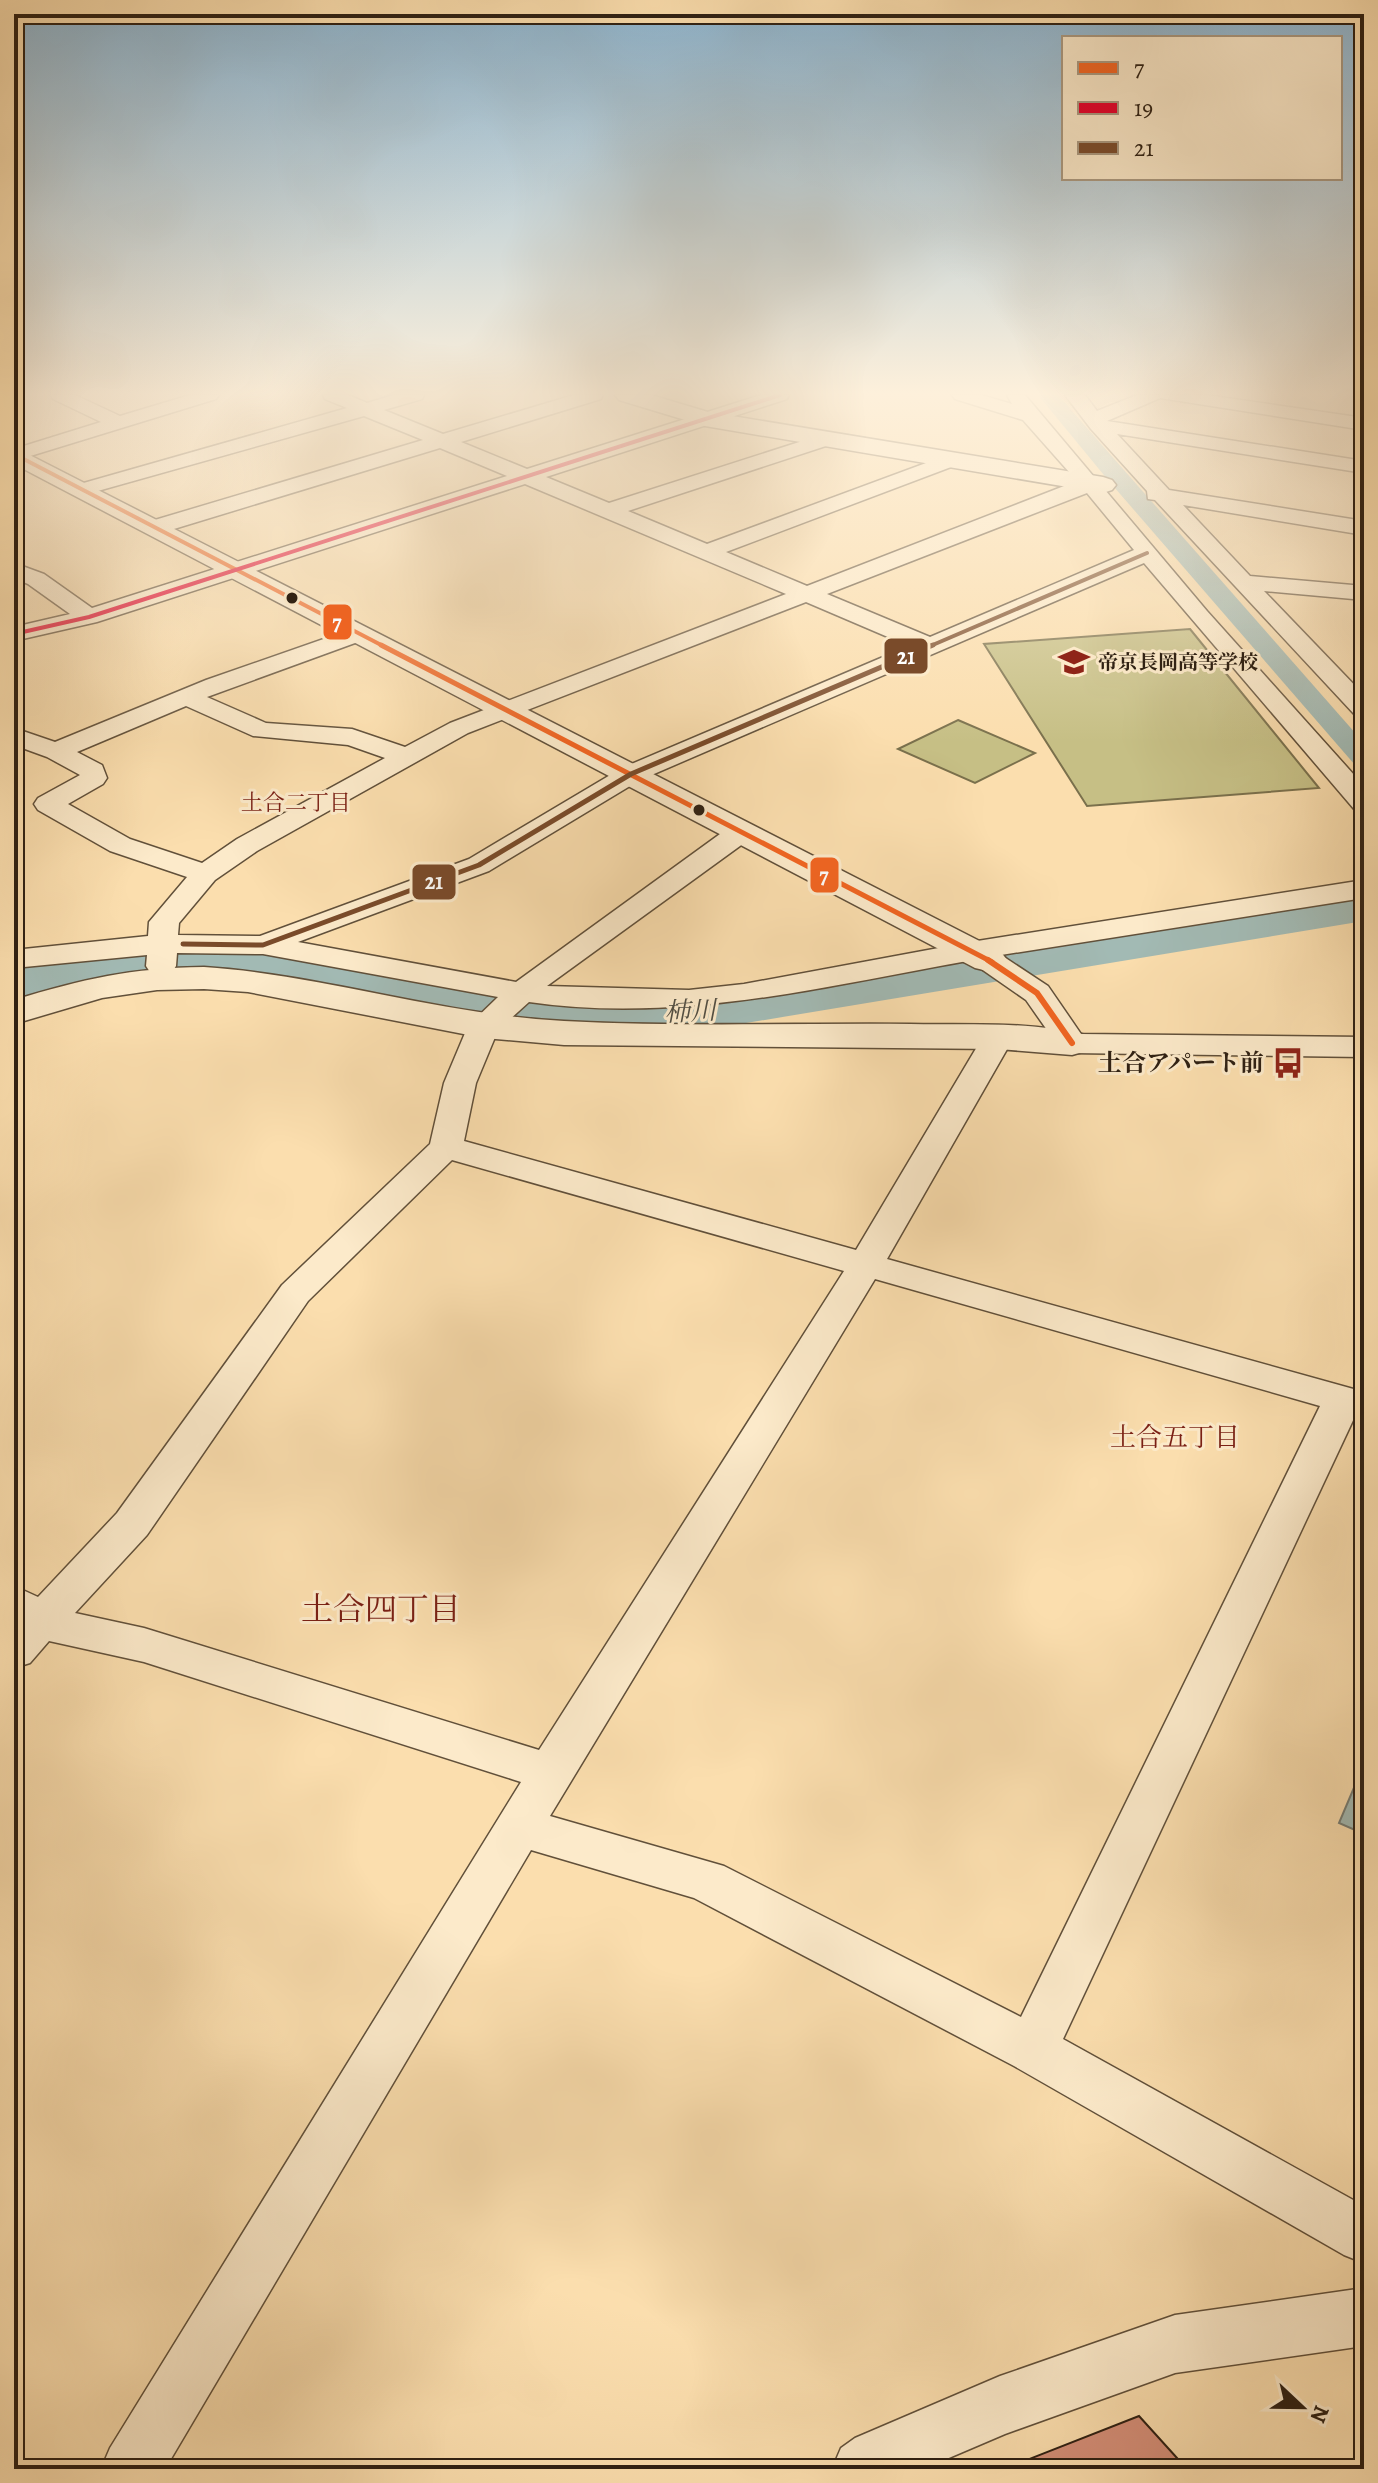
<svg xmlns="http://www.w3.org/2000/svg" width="1378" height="2483" font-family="Alegreya,'Noto Serif JP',serif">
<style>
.green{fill:#c6bf85;stroke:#7a704c;stroke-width:2}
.water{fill:#a2bab4;stroke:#747c74;stroke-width:2}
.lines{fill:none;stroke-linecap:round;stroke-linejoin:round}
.canal{fill:#a2bab4;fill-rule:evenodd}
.river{fill:#a2bab4;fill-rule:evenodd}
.building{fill:#d48e78;stroke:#2e2013;stroke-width:2}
.minor-casing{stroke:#61503a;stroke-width:3}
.tertiary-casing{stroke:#61503a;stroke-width:3}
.minor{fill:#fceaca;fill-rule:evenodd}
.tertiary{fill:#fceaca;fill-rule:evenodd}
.bus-1-far2-casing{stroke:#fceaca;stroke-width:8}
.bus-1-far1-casing{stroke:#fceaca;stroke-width:10}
.bus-1-casing{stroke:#fceaca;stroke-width:12}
.bus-2-casing{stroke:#fceaca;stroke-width:8}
.bus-3-far1-casing{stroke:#fceaca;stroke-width:8}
.bus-3-casing{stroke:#fceaca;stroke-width:10}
.bus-1-far2{stroke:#f26522;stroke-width:4}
.bus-1-far1{stroke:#f26522;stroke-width:5}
.bus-1{stroke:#f26522;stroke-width:6}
.bus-2{stroke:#e4002b;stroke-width:4}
.bus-3-far1{stroke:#7a4b2a;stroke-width:4}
.bus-3{stroke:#7a4b2a;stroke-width:5}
.bus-dot{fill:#2e2013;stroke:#fceaca;stroke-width:3}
.labels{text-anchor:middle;stroke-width:6;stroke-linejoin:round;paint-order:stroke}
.far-poi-label{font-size:20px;font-weight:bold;fill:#2e2013;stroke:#fceaca;text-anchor:start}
.far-neighbourhood-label{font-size:22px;fill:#7a1f14;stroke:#fceaca}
.poi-label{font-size:24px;font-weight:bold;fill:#2e2013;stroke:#fceaca;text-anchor:end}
.water-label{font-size:26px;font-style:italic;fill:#514e43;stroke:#fceaca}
.neighbourhood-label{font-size:26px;fill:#7a1f14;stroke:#fceaca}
.near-neighbourhood-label{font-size:32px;fill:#7a1f14;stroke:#fceaca}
.line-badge{stroke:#fceaca;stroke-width:3}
.badge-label{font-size:22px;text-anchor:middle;font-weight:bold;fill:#fff}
</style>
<rect width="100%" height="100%" fill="#fbdeae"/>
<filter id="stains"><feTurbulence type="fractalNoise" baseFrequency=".0025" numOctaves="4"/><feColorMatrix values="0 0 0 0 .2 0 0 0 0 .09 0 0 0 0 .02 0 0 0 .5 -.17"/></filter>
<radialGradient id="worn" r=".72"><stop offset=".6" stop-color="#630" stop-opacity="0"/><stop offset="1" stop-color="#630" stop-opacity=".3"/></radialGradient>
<path class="green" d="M 1190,629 L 1319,788 L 1087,806 L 984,644 Z
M 958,720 L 1035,753 L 975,783 L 898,749 Z"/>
<path class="water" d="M 1364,1764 L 1364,1834 L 1339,1823 Z"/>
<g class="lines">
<path class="canal" d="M 1038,395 L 1058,395 L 1364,743 L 1364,767 L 1355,765 L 1108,480 Z"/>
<path class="river" d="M 1364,891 L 1364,921 L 728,1026 C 662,1031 595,1033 528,1025 C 444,1015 362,989 278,979 C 189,967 101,977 14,999 L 14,967 C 101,945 189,936 278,947 C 362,958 444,982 528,993 C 595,1001 662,998 728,994 Z"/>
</g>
<path class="building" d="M 1139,2416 L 1187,2469 L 1010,2469 L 1009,2467 Z"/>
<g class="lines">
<defs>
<path id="minor" d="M 51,395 L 75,395 L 120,416 L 190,395 L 219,395 L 216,399 L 14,461 L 14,449 L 101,422 L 53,399 Z
M 323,395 L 348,395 L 367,403 L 394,395 L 424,395 L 422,399 L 384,410 L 443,434 L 574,395 L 603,395 L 601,399 L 461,442 L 527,469 L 761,395 L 789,395 L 787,399 L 546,477 L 609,503 L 821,435 L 835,435 L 838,439 L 835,443 L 628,511 L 707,544 L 945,456 L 959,456 L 962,460 L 959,464 L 726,552 L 807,586 L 1077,481 L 1023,420 L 955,399 L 952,395 L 981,395 L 1012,404 L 1007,395 L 1025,395 L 1207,611 L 1364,786 L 1364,811 L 1354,809 L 1144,563 L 640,780 L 489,871 L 298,942 L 516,982 L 731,826 L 741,824 L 751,826 L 755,832 L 751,838 L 547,986 L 689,990 L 744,984 L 971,942 L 1364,880 L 1364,898 L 1001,955 L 1048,986 L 1081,1034 L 1364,1037 L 1364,1057 L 1072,1053 L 1061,1050 L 1026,1000 L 977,966 L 973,960 C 826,986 679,1024 529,1002 L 498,1030 L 476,1083 L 464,1141 L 856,1250 L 987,1030 L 998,1027 L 1009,1030 L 1014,1037 L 887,1259 L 1357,1390 L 1363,1399 L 1063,2039 L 1364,2206 L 1364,2263 L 1344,2255 L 1014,2066 L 694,1898 L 531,1850 L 165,2469 L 101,2469 L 110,2448 L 521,1782 L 144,1662 L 49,1641 L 30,1663 L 14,1668 L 14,1586 L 38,1597 L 117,1513 L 282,1285 L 430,1144 L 444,1083 L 468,1026 L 498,997 L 263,954 L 177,953 L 176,966 L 172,972 L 161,975 L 150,972 L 146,966 L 147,955 L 14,968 L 14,950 L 148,936 L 149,922 L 187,877 L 110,851 L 38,810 L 34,804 L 38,798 L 80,775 L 47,757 L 14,745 L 14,728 L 55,742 L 206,680 L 358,627 L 366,629 L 370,634 L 366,639 L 207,697 L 266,723 L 352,729 L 405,747 L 450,723 L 786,594 L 525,484 L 97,622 L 14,641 L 14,627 L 70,614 L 28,584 L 14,578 L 14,563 L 44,574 L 92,608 L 507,476 L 440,448 L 164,532 L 156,534 L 145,527 L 148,522 L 423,440 L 364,416 L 87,494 L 80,496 L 69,490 L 73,486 L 347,408 L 325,399 ZM 1087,493 L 1134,550 L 930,637 L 827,594 ZM 806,602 L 909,646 L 622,768 L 469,859 L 260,936 L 178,935 L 179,923 L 215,880 L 257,851 L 468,733 ZM 186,706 L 253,736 L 348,745 L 385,758 L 237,839 L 202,863 L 130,839 L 68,804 L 103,784 L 107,778 L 102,765 L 77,752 ZM 452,1160 L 844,1271 L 539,1750 L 144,1628 L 75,1613 L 147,1535 L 308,1301 ZM 875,1279 L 1320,1406 L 1021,2017 L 724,1866 L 550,1816 Z
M 1065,395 L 1085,395 L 1097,411 L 1137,395 L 1206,395 L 1364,418 L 1364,430 L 1160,398 L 1107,421 L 1364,461 L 1364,473 L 1117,434 L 1169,490 L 1364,521 L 1364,535 L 1183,505 L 1250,576 L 1364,586 L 1364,600 L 1264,591 L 1364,695 L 1364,718 L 1355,715 L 1155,500 L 1148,499 L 1147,491 L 1091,429 Z
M 1364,2288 L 1364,2346 L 1175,2373 L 1005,2434 L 923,2469 L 832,2469 L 841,2448 L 855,2438 L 1000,2376 L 1175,2315 Z"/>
<path id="tertiary" d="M 615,395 L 651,395 L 708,412 L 1103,477 L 1112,480 L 1116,485 L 1112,490 L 1103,493 L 705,426 L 619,400 Z
M 14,447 L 1001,952 L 1007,960 L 1001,968 L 988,971 L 975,968 L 14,464 Z
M 204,967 C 325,975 442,1015 564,1021 C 679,1027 795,1023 910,1024 C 968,1025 1030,1021 1086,1035 L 1092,1043 L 1086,1051 L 1072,1055 L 998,1049 L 564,1045 L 484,1038 L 248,992 L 204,989 L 157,990 L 102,998 L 14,1024 L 14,1000 C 83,979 131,968 204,967 Z"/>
</defs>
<use href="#minor" class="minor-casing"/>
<use href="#tertiary" class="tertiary-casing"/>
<use href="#minor" class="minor"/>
<use href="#tertiary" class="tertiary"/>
<defs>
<path id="bus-1-far2" d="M 14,454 L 385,647"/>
<path id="bus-1-far1" d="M 381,645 L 992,962"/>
<path id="bus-1" d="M 988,960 L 1037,993 L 1072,1043"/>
<path id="bus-2" d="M 14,634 L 89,617 L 780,395"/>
<path id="bus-3-far1" d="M 928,647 L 1147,553"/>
<path id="bus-3" d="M 183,944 L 263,945 L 479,865 L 631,774 L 933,645"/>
</defs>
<use href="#bus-1-far2" class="bus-1-far2-casing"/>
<use href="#bus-1-far1" class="bus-1-far1-casing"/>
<use href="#bus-1" class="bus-1-casing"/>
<use href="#bus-2" class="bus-2-casing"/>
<use href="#bus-3-far1" class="bus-3-far1-casing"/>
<use href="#bus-3" class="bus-3-casing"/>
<use href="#bus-1-far2" class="bus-1-far2"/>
<use href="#bus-1-far1" class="bus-1-far1"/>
<use href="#bus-1" class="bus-1"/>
<use href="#bus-2" class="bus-2"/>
<use href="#bus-3-far1" class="bus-3-far1"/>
<use href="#bus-3" class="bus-3"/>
</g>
<linearGradient id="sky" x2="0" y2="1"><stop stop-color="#8cb6d3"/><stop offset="0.53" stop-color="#fdf0db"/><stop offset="1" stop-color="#fdf0db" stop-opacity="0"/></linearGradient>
<rect width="1378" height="742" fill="url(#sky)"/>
<defs>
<symbol id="school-bare" viewBox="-9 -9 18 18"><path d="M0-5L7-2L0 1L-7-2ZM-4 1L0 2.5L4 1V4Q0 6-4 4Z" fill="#8f2418" stroke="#fceaca" stroke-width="2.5" paint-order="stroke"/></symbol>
<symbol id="bus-bare" viewBox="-9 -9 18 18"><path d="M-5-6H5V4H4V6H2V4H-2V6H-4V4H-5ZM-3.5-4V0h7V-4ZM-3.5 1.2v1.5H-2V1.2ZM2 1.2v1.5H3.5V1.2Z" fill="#8f2418" stroke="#fceaca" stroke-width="2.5" paint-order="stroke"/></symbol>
</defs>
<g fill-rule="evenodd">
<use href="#school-bare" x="1052" y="640" width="44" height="44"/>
<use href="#bus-bare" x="1266" y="1041" width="44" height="44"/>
</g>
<g class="bus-dot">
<circle cx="292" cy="598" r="7"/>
<circle cx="699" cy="810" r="7"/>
</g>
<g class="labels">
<g class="far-poi-label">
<text x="1098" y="669">帝京長岡高等学校</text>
</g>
<g class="far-neighbourhood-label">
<text x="296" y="810">土合二丁目</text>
</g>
<g class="poi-label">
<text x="1264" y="1071">土合アパート前</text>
</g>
<g class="water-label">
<text transform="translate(690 1011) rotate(-3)" y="9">柿川</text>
</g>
<g class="neighbourhood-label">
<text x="1175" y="1446">土合五丁目</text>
</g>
<g class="near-neighbourhood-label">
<text x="381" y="1620">土合四丁目</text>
</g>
</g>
<g class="line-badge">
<rect x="322" y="603" width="31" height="38" rx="8" fill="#f26522"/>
<rect x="883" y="637" width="46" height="38" rx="8" fill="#7a4b2a"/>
<rect x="809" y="856" width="31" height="38" rx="8" fill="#f26522"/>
<rect x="411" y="863" width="46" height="38" rx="8" fill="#7a4b2a"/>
</g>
<g class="badge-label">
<text x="337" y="630">7</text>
<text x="906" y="664">21</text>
<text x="824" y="883">7</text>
<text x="434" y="889">21</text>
</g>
<rect width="1378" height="2483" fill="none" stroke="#fbdeae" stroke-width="48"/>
<rect x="16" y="16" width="1346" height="2451" fill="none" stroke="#2e2013" stroke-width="4"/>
<rect x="24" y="24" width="1330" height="2435" fill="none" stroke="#2e2013" stroke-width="2"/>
<rect x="1062" y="36" width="280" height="144" fill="#fceaca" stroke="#aa9981" stroke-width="2"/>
<rect x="1078" y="62" width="40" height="12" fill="#f26522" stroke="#aa9981" stroke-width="2"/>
<text x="1134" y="76" font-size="24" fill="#2e2013">7</text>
<rect x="1078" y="102" width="40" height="12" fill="#e4002b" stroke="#aa9981" stroke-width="2"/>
<text x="1134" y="116" font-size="24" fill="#2e2013">19</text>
<rect x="1078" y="142" width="40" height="12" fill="#7a4b2a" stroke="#aa9981" stroke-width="2"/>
<text x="1134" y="156" font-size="24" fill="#2e2013">21</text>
<g transform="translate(1302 2407) rotate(112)" stroke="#fceaca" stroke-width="6" paint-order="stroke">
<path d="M0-6L14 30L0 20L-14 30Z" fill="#2e2013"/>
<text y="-12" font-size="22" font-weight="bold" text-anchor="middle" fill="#2e2013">N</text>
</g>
<rect width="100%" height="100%" filter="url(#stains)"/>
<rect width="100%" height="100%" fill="url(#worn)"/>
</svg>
